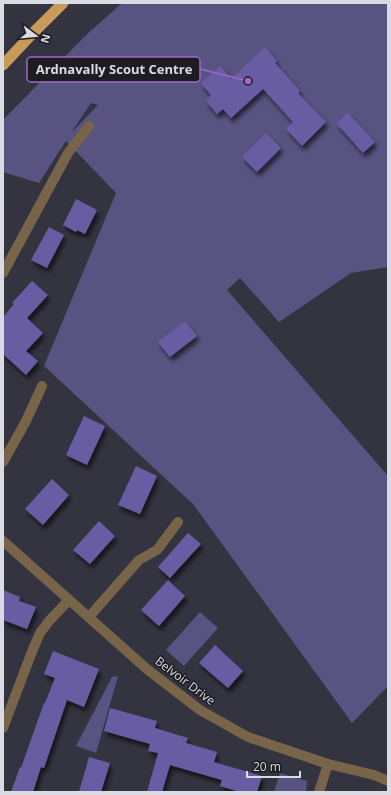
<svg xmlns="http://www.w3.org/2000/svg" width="391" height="795" font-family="'Open Sans',sans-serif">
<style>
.green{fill:#595382;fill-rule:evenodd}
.building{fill:#685da2;filter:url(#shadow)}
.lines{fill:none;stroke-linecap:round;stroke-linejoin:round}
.minor{stroke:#786448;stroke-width:10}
.tertiary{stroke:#786448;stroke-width:10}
.trunk{stroke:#c79a59;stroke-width:11}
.labels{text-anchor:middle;stroke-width:3;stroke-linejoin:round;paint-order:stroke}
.street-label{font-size:12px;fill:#dbdbe3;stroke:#1c1c21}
.leader{fill:none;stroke:#9d69cc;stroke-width:1.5}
.callout-dot{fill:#9d69cc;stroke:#1c1c21;stroke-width:1.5}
.callout{fill:#1c1c21;stroke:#9d69cc;stroke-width:1.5}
.callout-label{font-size:13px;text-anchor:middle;font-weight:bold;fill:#dbdbe3}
</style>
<defs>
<filter id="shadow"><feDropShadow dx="2.5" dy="4.5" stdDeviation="2" flood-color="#0009"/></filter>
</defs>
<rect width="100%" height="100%" fill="#343340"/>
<path class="green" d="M 122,3 L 388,3 L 388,267 L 351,273 L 279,322 L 240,278 L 227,290 L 388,476 L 388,686 L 352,723 L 193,504 L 44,366 L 116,193 L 66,141 L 39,183 L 3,172 L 3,120 L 86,35 ZM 91,103 L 98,105 L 73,131 L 73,130 Z
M 200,612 L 218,628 L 184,666 L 166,650 Z
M 118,676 L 96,753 L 76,746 L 112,677 Z
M 280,773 L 307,781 L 306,792 L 274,792 Z"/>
<path class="building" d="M 265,47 L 277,61 L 275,63 L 300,91 L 298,93 L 326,122 L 302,146 L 286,129 L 293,122 L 263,89 L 231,118 L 223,109 L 217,114 L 206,101 L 211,95 L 201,83 L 220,66 L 231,79 Z
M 348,113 L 375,142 L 363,153 L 336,123 Z
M 266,133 L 281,148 L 257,172 L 242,157 Z
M 76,199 L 97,210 L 85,234 L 77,230 L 76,232 L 63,225 Z
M 49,227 L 64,235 L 47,268 L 31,260 Z
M 32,281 L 48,295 L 27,318 L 43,333 L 26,351 L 38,361 L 26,375 L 3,354 L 3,317 L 14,304 L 12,303 Z
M 185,321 L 197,336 L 170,357 L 158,342 Z
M 84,416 L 105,426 L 87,465 L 66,455 Z
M 136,466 L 157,476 L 140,514 L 118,505 Z
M 52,479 L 69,495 L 43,525 L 25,509 Z
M 99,521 L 115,536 L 90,564 L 73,550 Z
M 188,533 L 201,544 L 170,578 L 158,567 Z
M 168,580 L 185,596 L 159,626 L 141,610 Z
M 3,590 L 20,597 L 19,601 L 36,607 L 27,629 L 3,620 Z
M 215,645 L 243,671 L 228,688 L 199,663 Z
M 53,651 L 99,669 L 84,707 L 67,700 L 44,768 L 41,767 L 33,792 L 11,792 L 20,767 L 21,768 L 44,703 L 45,703 L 55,678 L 44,674 Z
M 110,708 L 157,721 L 155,728 L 188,738 L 186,743 L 217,752 L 214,762 L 262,776 L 257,792 L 240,792 L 220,786 L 222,780 L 170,765 L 162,792 L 147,792 L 158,753 L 148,751 L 150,744 L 104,731 Z
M 89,757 L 110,763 L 101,792 L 79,792 Z"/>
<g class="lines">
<path class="minor" d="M 3,273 L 68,153 L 89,126
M 3,462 L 26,421 L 42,386
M 89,617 L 139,560 L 157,550 L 178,522
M 3,728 L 33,649 L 40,633 L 49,621 L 69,600
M 319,792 L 328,764"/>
<path class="tertiary" d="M 3,541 L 148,670 L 200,710 L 248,737 L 328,764 L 374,775 L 388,781"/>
<path class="trunk" d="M 3,65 L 32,34 L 63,3"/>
</g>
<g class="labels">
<g class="street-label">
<text transform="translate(185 681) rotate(37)" y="4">Belvoir Drive</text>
</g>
</g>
<path class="leader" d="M248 81L200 69"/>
<circle class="callout-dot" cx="248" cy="81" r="4"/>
<rect class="callout" x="27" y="57" width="173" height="25" rx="4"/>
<g class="callout-label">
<text x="114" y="74">Ardnavally Scout Centre</text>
</g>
<rect width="391" height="795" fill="none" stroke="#dbdbe3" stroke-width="8"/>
<g transform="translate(36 36) rotate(106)" stroke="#1c1c21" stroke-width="3" paint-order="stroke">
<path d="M0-3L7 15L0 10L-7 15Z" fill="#dbdbe3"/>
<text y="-6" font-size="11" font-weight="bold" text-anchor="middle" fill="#dbdbe3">N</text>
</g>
<path d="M247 771v6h53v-6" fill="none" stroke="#dbdbe3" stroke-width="2"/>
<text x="253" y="771" font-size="12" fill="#dbdbe3" stroke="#1c1c21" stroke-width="3" paint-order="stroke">20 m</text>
</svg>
